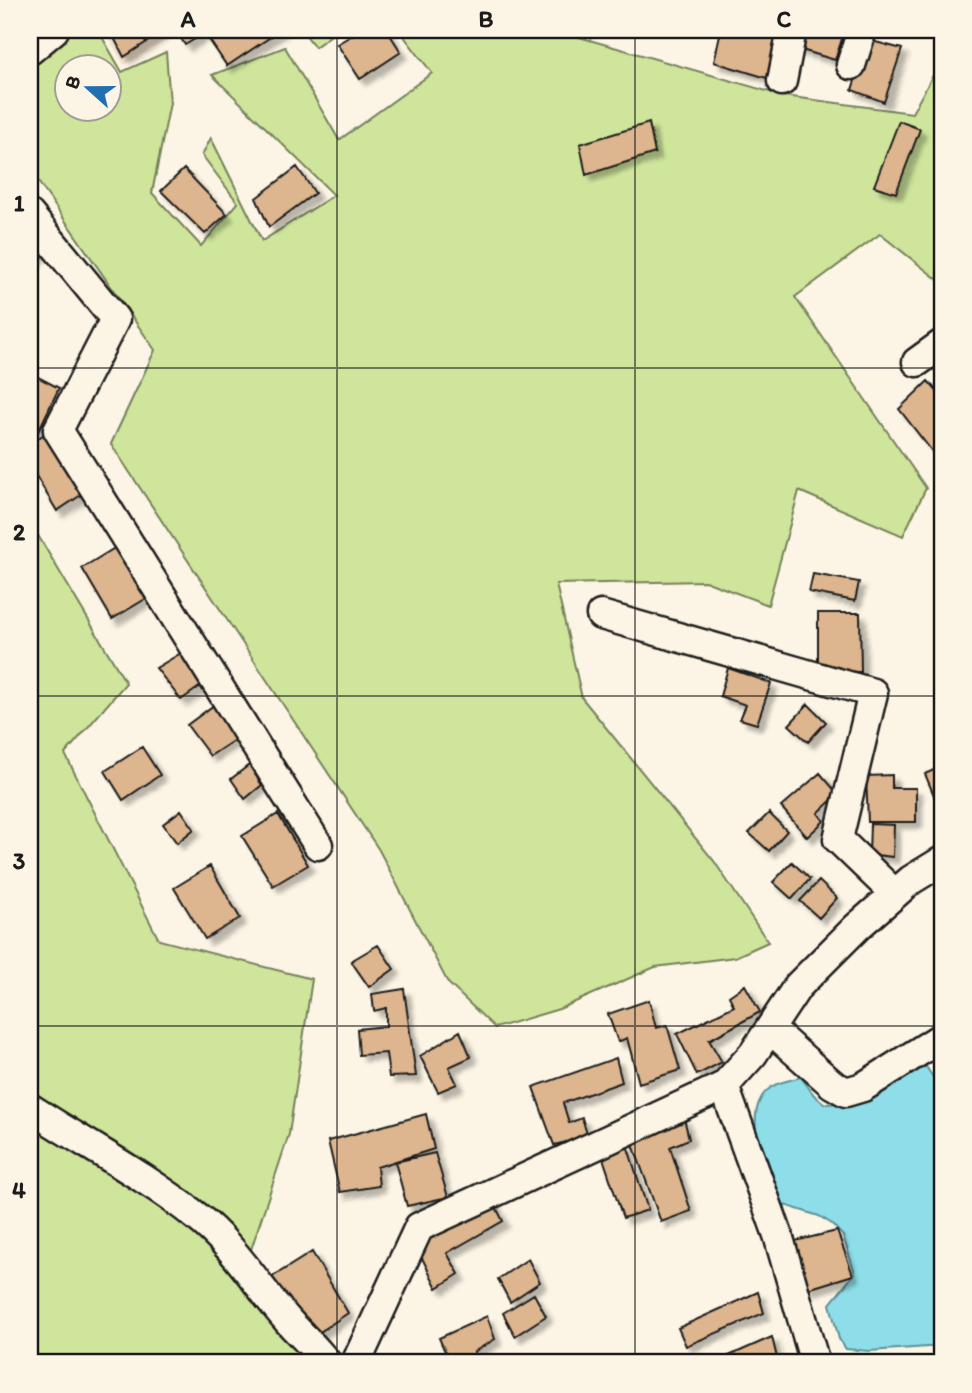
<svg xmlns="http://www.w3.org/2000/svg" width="972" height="1393" font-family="Itim,sans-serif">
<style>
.built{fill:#f3e2cb}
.green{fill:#cee59b;stroke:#75805c;stroke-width:2;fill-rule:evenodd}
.water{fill:#8ddee9;stroke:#609097;stroke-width:2}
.building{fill:#ddb58e;stroke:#1c1c1c;stroke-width:2;filter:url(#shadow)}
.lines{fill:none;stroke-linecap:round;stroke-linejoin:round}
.minor-casing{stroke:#1c1c1c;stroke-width:33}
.minor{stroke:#fcf5e5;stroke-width:28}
.grid{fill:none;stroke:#1c1c1c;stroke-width:2;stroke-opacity:0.55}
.neatline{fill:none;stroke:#1c1c1c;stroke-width:2.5}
.grid-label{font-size:23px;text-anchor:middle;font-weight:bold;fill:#1c1c1c}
</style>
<defs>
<filter id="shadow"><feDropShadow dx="6" dy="6" stdDeviation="2" flood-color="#0004"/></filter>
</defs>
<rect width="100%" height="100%" fill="#fcf5e5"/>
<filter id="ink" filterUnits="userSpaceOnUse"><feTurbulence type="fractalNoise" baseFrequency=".0143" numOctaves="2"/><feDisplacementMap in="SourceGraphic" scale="14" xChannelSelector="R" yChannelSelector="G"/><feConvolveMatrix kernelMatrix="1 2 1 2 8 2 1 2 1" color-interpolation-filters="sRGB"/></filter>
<g filter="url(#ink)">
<path class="built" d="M 104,30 L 186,30 L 124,65 Z"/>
<path class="green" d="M 30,30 L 98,30 L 122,72 L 166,52 L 170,103 L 152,193 L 201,246 L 238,203 L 202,155 L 211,138 L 262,241 L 334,195 L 212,75 L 285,47 L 339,140 L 432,73 L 399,30 L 565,30 L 565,33 L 784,96 L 912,113 L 942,59 L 942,283 L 880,234 L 795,297 L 926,488 L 903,536 L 799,491 L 768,605 L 705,581 L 556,584 L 582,698 L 714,861 L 768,942 L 735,957 L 655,967 L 559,1009 L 495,1028 L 448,983 L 379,850 L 111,444 L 155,350 L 30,170 ZM 66,66 L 108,66 L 108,108 L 66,108 Z
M 302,30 L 338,30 L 315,47 Z
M 30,522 L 126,683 L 65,754 L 159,940 L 312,979 L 289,1134 L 243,1274 L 306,1363 L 30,1363 Z"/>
<path class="water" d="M 921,1059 L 942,1091 L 942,1346 L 869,1351 L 846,1349 L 839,1339 L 830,1304 L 855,1273 L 843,1236 L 832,1224 L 819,1216 L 778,1203 C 768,1173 738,1112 770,1088 C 777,1082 792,1080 801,1077 L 814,1095 L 825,1104 L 847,1103 Z"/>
<path class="building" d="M 114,30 L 165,30 L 124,57 L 111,32 Z
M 176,30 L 210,30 L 185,45 Z
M 221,30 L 281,30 L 227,66 L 208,38 Z
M 361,30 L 387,30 L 401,52 L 360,79 L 337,44 Z
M 721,30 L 757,30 L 784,41 L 770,79 L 714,62 Z
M 803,30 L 831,30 L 844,33 L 835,60 L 795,48 Z
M 868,40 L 902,49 L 884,102 L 852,90 Z
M 899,121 L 920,129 L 896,193 L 874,186 Z
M 649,123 L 655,153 L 586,175 L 580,144 Z
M 297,167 L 315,193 L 269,227 L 256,198 Z
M 184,169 L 227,214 L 205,234 L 161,191 Z
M 30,235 L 48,238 L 30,267 Z
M 30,373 L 59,388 L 35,438 L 30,436 Z
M 928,381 L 942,397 L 942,464 L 899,409 Z
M 45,434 L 81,495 L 57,511 L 30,466 L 30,443 Z
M 118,546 L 147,598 L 112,619 L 82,568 Z
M 813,574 L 859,582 L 855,601 L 809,592 Z
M 818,613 L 860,613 L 861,672 L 818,671 Z
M 181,653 L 205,683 L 181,700 L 156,668 Z
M 728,668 L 771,683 L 757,724 L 740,719 L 746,705 L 720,696 Z
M 808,704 L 826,722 L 808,742 L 789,725 Z
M 214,705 L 239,737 L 210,756 L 187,725 Z
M 142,747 L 160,775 L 123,800 L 105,771 Z
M 249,765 L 262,785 L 245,799 L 231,779 Z
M 942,766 L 942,809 L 940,810 L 925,774 Z
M 820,773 L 838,794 L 818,813 L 824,821 L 807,837 L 781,807 Z
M 892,775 L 892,788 L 916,788 L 916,822 L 868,822 L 866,776 Z
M 181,810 L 194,829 L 177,843 L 163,824 Z
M 769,813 L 787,831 L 769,851 L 749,833 Z
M 278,814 L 308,865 L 273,886 L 242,836 Z
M 870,824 L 894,825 L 893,857 L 869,854 Z
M 792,862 L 810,879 L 792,899 L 773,882 Z
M 210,866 L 240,918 L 205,939 L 174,888 Z
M 819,881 L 837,898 L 819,918 L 800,901 Z
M 378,945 L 394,969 L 369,987 L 351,961 Z
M 745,985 L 760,1012 L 709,1040 L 722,1062 L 697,1075 L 677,1034 L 734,1006 L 729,996 Z
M 404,989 L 416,1076 L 389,1077 L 386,1053 L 359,1055 L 357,1029 L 386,1026 L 386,1008 L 374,1011 L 372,994 Z
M 649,1000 L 656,1028 L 667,1025 L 680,1070 L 639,1083 L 627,1038 L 618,1042 L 608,1014 Z
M 460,1031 L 471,1057 L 449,1067 L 457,1084 L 438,1092 L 420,1056 Z
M 616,1058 L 622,1082 L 563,1103 L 569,1123 L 582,1118 L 588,1137 L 554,1145 L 533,1087 Z
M 426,1114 L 434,1149 L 377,1167 L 379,1186 L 340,1192 L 328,1141 Z
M 684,1118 L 689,1139 L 670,1147 L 691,1211 L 661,1222 L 631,1139 Z
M 627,1145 L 648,1210 L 623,1218 L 602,1155 Z
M 435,1153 L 448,1197 L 407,1206 L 395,1162 Z
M 492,1199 L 503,1221 L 447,1253 L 459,1274 L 437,1288 L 413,1240 Z
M 837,1231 L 853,1275 L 808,1289 L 791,1242 Z
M 312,1252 L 348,1313 L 311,1338 L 272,1277 Z
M 528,1259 L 540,1282 L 510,1302 L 498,1279 Z
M 758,1292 L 764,1313 L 686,1346 L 678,1328 Z
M 534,1294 L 546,1316 L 515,1336 L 503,1313 Z
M 487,1316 L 495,1339 L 474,1352 L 479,1363 L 450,1363 L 439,1338 Z
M 772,1337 L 777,1358 L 764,1363 L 713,1363 Z"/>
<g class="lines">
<defs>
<path id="minor" d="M 30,50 L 54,30
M 851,65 L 862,30
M 782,81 L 792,30
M 30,215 L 115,319 L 58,430 L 318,845
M 917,362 L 942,344
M 601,615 L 873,693 L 838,839 L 895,894
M 770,1029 L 832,1084 L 846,1092 L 863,1087 L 942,1037
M 30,1108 C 85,1144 144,1175 196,1216 C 234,1245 259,1289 291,1324 C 303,1337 316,1348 327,1363
M 356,1363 L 419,1227 L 724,1086
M 815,1363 L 778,1235 L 724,1086 L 753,1054 L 798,986 L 857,927 L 911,880 L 942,861"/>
</defs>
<use href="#minor" class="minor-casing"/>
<use href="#minor" class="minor"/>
</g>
</g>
<path class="grid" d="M 337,30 L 337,1363M 635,30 L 635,1363M 30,368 L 942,368M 30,696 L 942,696M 30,1026 L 942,1026"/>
<rect width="972" height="1393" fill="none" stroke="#fcf5e5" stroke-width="77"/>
<g transform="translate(88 88) rotate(291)"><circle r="33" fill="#fcf5e5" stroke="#a29e95" stroke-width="2"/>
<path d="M0-5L12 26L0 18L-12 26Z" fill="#1f6fb2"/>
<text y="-10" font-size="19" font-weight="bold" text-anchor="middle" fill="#1c1c1c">B</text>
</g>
<rect x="38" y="38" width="896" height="1316" class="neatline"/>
<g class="grid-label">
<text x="188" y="27">A</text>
<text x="486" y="27">B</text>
<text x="784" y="27">C</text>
<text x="19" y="211">1</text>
<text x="19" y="540">2</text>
<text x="19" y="869">3</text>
<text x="19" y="1198">4</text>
</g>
</svg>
